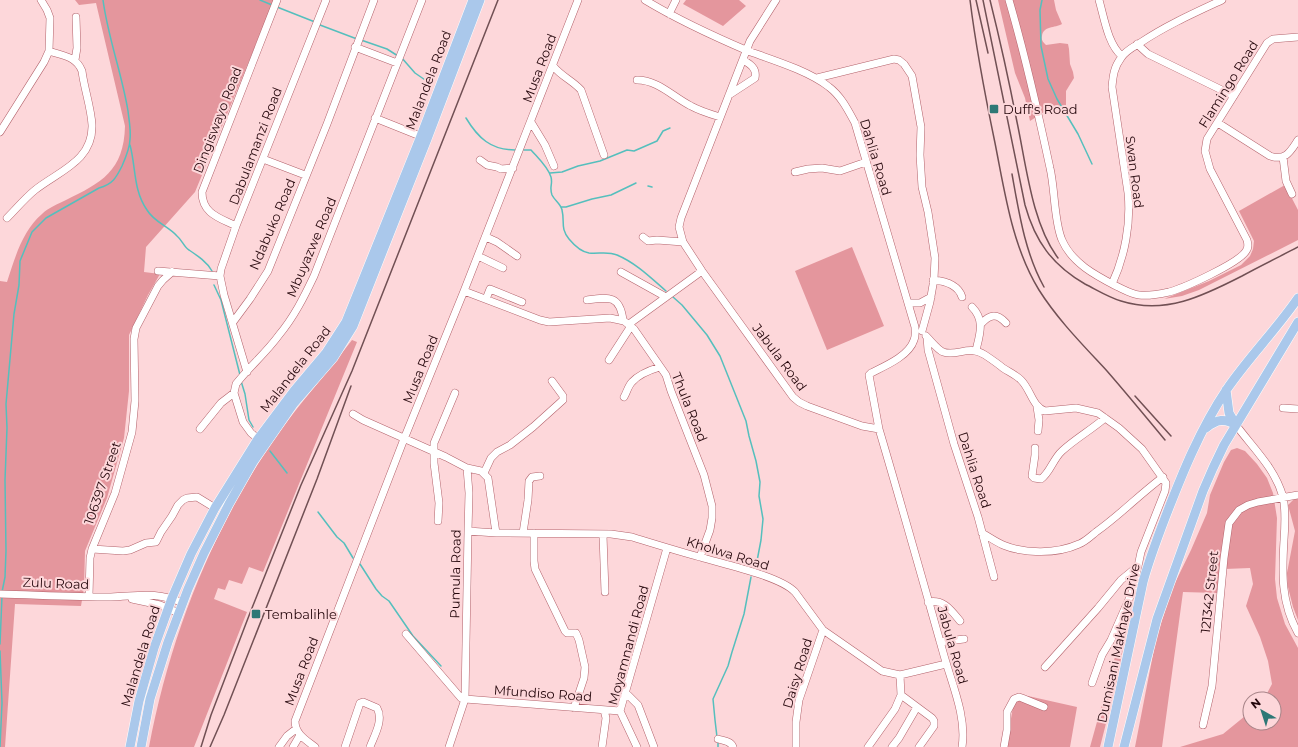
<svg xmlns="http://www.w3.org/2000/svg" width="1298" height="747" font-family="Montserrat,sans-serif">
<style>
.green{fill:#e4969d}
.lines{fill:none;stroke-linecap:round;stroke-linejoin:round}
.stream{stroke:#55bfbd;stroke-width:1.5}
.minor-casing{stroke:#b3626b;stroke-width:8}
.major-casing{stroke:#fff;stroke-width:10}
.minor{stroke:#fff;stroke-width:7}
.major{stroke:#aac8eb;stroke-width:9}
.rail{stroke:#715054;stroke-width:1.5}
.poi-dot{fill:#2e7876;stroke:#fdd7da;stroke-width:1.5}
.labels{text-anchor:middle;stroke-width:4;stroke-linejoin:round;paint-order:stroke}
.street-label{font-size:13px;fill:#25070c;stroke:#fdd7da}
.poi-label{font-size:13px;fill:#25070c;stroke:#fdd7da;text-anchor:start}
</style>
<rect width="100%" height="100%" fill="#fdd7da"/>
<path class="green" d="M 75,0 L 274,0 L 195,192 L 146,247 L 144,272 L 160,274 L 148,295 L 129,335 L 129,391 L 124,438 L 107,498 L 85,551 L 84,588 L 81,606 L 15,604 L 5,747 L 0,747 L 0,281 L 7,282 C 15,258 22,231 42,214 C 48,208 58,204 66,200 C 101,183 124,171 125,126 L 96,3 L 79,5 Z
M 686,0 L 739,0 L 746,6 L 723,26 L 683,4 Z
M 998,0 L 1054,0 L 1056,10 L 1062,24 C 1055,28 1043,26 1042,36 C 1041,40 1043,42 1046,45 L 1060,43 L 1068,44 L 1069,49 L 1070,64 L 1073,72 L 1074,78 L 1066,91 L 1066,106 L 1044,112 L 1030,121 L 1025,98 L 1015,73 Z
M 1285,185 L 1298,210 L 1298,240 L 1199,290 L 1182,296 L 1164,299 L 1209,281 L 1241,265 L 1250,256 L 1253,249 L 1254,241 L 1239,211 Z
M 852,247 L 884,326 L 827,350 L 795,271 Z
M 352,340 L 357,342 L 263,572 L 249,567 L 242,584 L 229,580 L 225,590 L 218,588 L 214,599 L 247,612 L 194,747 L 149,747 C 170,637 211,531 275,438 C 299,404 327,373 352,340 Z
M 1237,448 L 1245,451 L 1257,464 L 1267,478 L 1273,493 L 1277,518 L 1275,579 L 1277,598 L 1285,624 L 1298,648 L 1298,747 L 1180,747 L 1223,734 L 1250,712 L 1250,723 L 1274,723 L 1274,699 L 1264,699 L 1272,684 L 1268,661 L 1260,637 L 1246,606 L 1253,584 L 1250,568 L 1225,569 L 1217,593 L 1183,592 L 1162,747 L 1135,747 L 1156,639 L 1172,589 L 1191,550 L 1207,513 L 1210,495 L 1224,462 L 1231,450 Z
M 1298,498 L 1298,620 L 1293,607 L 1288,587 L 1287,573 L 1295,531 L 1288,505 L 1294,499 Z
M 1131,606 L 1117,680 L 1100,747 L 1090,747 L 1128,610 Z
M 1028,696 L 1077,707 L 1070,747 L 1006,747 L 1013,707 L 1016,701 Z"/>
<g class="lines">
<path class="stream" d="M 260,0 L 272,5
M 1042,0 L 1040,10 L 1041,46 L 1048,79 L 1057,99 L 1078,134 L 1092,164
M 277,7 L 315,22
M 320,25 L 357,39
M 361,40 L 387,49 L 398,56
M 401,57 L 415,73 L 431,84
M 466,118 C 478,138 491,150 515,150
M 130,145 C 136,167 133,190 147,210 C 154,222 168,226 177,236 C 182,240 184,247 189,250 C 198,256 207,262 212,271
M 524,150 L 531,150 C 538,158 548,167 551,177 C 553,185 549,186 552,195 C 555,201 561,204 562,210 C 565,222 560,228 569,239 C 574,245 582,252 589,253 C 599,254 608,251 617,255 C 636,263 651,278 666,291
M 550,173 L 562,172 L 578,166 L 600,161 L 627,150 L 634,151 L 657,141 L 663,131 L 670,128
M 648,186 L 652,187
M 561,207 L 566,207 L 592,199 L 611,195 L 636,183
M 214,285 L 221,300 L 240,375
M 673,297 L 682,305 L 707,335 L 720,356 L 746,421 L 749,436 L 756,461 L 760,482 L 759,496 L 763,519 L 761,540 L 757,561 L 754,568
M 241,381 L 245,394 L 249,420 L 253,427
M 270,451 L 287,473
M 318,512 L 337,537 L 344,543 L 353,558
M 360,564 L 376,589 L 382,596 L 389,601 L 413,636 L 441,666
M 2,592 L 5,577 L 6,551 L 5,480 L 7,428 L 6,404 L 14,314 L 19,285 L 20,261 L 32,232 L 46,218 L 99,188 C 113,184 116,178 122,166 C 126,157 130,148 130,139 C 131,130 129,120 128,111 C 122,74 108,38 103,0
M 0,644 L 2,596
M 0,651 L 2,703 L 0,747
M 717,737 L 715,720 L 713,699 L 728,666 L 732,652 L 744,614 L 751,577
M 718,741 L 718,747"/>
<defs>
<path id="minor" d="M 645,0 C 678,20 713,36 748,51 C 773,60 809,71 829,87 C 841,96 848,110 855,123 L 915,327 C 915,331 916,336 914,340 C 909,356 885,366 871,373 L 869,375 L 879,429
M 776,0 L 750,41 L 681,218 L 679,227 L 683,242 L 702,271 L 793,397 L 799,402 L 807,406 L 862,426 L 879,429 C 901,503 922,578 943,652 C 951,682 967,716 962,747
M 1009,0 C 1025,55 1038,112 1050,168 C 1055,189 1054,222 1062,240 C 1072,263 1095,275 1116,286 C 1123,289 1131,294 1139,295 C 1148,296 1160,294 1169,292 C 1184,288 1239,263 1246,251 C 1249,247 1248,244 1247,240 L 1210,169 L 1205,151 L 1207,139 L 1267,43 L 1273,39 L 1298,37
M 1099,0 C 1104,17 1108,45 1122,56
M 669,14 L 676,0
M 1137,44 L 1148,54 L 1234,96
M 355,47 L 397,63
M 75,60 L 77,48 L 76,17
M 553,66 C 562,77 572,80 581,90 L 604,155
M 817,78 L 894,59 L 899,60 L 904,64 L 912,76 L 921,127 L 920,155 L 922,187 L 928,212 L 935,258 L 934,279 L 930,302 L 922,331
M 637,80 C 658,80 673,97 691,106 C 700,111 710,114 720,117
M 729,95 L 755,78 C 757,68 750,64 743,60
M 375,118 L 425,138
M 531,122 L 545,145 L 554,166
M 1218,123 L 1270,156 C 1286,161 1290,152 1298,140
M 0,132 L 44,62 L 49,51 L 50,18 L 47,10 L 41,0
M 1283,157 L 1286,181 L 1292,194
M 263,159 L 305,175
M 480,160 L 487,165 L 497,167 L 501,169 L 513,168
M 795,172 L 808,169 L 822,168 L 840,171 L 866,162
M 7,218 C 16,209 25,198 35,190 C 59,171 93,161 92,125 C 91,107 84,88 82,71 C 76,56 63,56 49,51
M 236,226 C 220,218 202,214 202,192 L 277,0
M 486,237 L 497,242 L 517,256
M 643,237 L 648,241 L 657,240 L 683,242
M 478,256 L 503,268
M 158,271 L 220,276
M 621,272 L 666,297
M 933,280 C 945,281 958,284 962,297
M 1112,284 C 1125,256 1131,223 1128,193 L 1112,87 C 1113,76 1114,67 1121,58 C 1125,51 1133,47 1140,43 C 1165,26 1194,13 1222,0
M 464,291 L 540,320 L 549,322 L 610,318 L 624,321 L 634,329 L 666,375 L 671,391 L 704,475 L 712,506 L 712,518 L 710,530 L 700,557
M 486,299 L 490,289 L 522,302
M 587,300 C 609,297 620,295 623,320
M 908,303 L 920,303 L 931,297
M 972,307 C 985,320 980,334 976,350
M 233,322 L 250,299 L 268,271 L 327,124 L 374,0
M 629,324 L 702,271
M 981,324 C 990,314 997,313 1006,323
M 926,336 L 927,337 L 928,350 L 954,444 L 978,517 L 994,577
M 927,337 C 932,342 937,349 943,352 C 958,357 968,344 985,355 C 991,359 997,363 1003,368 C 1009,372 1016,375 1021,380 C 1031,390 1032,406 1045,411 L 1076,408 L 1098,413 L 1119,428 L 1142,449 L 1166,483 L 1165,491 L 1141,552 L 1133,590 L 1111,640 L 1102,655 L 1092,683
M 609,360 L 631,326
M 247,372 L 224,295 L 220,276 L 221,269 L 236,226 L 326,0
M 624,397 C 627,392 628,386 632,382 C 639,374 650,370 660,367
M 1037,407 L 1039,420 L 1038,431
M 1283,408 L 1298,409
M 353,414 L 363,420 L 446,457 L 467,468 L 469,493 L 468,531 L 465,699 L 449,747
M 1236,425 C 1253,448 1275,468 1283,497 C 1286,510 1285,526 1284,540 C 1282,573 1281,603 1298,633
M 200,429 L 221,403 L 234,393
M 262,442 L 251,433 L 243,422 L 234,393 L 236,384 C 249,367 266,353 279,335 C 294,317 304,297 314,276 L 422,0
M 1035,448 L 1035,455 L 1032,476 L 1034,478 L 1041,479 C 1050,473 1053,459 1062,451 C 1075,439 1091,430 1105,418
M 467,468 L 481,471 L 488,478 L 496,533
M 484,473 L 491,458 L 497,452 L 510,445 L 533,427 L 563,400 L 563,396 L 552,381
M 438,521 L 439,503 L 434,463 L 434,443 L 455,393
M 468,531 L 496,533 L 611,534 L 632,537 C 655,544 677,551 700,557 C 723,564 780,576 795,592 L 823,630 L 882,671 L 900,675 L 946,664
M 523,533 L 528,500 L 529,481 L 532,477 L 540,476
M 534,533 L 534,561 L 535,569 L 565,631 L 567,633 L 576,633 L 579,640 L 585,667 L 584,678 L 574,708
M 982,533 C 989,537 996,542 1003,545 C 1025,554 1057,554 1079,544 C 1085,542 1091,536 1096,532 C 1120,515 1140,494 1163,477
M 603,535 L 605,592
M 92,549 L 123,551 L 130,550 L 146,543 L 156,542 L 161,532 L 172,516 L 178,505 L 183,500 L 187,498 L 197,497 L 215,508
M 0,594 C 37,595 74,597 111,597 C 139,596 156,591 183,603
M 89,596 L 90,558 L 92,549 L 115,493 L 132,432 L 135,401 L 134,339 L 136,328 L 158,286 L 163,280 L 172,272
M 132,599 L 160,605 L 179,613
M 928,602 C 944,599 951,610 960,621
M 406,634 L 461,698 L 465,699 L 620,711
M 940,642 L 964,639
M 1045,667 L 1098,608 L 1121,580 L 1138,566
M 625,692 L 638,705 L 654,747
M 901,695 L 932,718 L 934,721 L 934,726 L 919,747
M 1203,725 L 1212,686 L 1224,558 L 1229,523 L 1239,510 L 1248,505 L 1258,502 L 1298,495
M 718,739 C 724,741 731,741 733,747
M 279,747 L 287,736 L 296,729
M 293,747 L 300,735
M 315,747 C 306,740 295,734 295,721 L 404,439 L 464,291 L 578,0
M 345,747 L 360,703 L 363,702 L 377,708 C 384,720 374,736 370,747
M 602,747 L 606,718 L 604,710
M 637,747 L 620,711 L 667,548
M 796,747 L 796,722 L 799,700 L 823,630
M 868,747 L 895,709 L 901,695 L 900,675
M 892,747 L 899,738 L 917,707
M 1004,747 L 1007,730 L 1007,712 L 1014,699 L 1019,697 L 1022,698 L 1044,707"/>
<path id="major" d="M 1226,390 L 1229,413 L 1236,425
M 1206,428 C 1217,419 1225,418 1236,425
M 130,747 L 139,701 L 154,648 L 172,598 L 191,554 L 215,508 L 258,439 L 294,391 L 326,353 L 346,322 L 421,136 L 473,0
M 141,747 L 150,699 L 168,642 L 188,589 L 204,553 L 229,504 L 253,462 L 294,403 L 333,358 L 353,326 L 427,139 L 480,0
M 1108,747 L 1143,582 C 1149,560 1157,539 1165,518 C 1182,474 1200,429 1227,389 C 1249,357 1276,330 1298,298
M 1124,747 L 1157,619 L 1203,491 L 1213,468 L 1224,445 L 1298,322"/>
</defs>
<use href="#minor" class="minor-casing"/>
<use href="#major" class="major-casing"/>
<use href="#minor" class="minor"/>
<use href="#major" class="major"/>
<path class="rail" d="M 970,0 C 976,48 985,95 995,143 C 1005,193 1012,246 1039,290 C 1058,320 1083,345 1107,371 C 1127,394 1146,417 1165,440
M 976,0 L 988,53
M 983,0 L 1025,205 C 1035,241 1052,265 1085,284 C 1097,290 1108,297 1121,301 C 1165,315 1203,296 1242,276 C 1260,266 1279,257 1298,247
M 990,0 C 1000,40 1009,81 1017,122 C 1026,164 1032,224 1058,258
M 1012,174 C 1019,213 1025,253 1044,287
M 1135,396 L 1171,436
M 201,747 L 211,715 L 250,613 L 301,485 L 352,371 L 498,0
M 210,747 L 224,715 L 317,479 L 351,386"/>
</g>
<g class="poi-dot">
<rect x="989" y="104" width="10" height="10" rx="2"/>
<rect x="251" y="609" width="10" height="10" rx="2"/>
</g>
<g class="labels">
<g class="street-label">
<text transform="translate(539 68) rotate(-69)" y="5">Musa Road</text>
<text transform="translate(428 80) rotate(-69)" y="5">Malandela Road</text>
<text transform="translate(1228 84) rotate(-58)" y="5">Flamingo Road</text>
<text transform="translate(217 120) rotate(-69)" y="5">Dingiswayo Road</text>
<text transform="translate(255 146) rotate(-69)" y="5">Dabulamanzi Road</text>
<text transform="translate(876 157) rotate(73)" y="5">Dahlia Road</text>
<text transform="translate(1135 172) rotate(83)" y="5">Swan Road</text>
<text transform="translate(272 224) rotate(-67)" y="5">Ndabuko Road</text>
<text transform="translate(311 247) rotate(-67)" y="5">Mbuyazwe Road</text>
<text transform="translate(780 357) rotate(53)" y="5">Jabula Road</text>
<text transform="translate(295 369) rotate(-52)" y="5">Malandela Road</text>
<text transform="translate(420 369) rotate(-68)" y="5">Musa Road</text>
<text transform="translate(690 407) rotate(68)" y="5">Thula Road</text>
<text transform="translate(975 470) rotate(72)" y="5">Dahlia Road</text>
<text transform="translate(102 483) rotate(-71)" y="5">106397 Street</text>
<text transform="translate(728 553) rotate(17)" y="5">Kholwa Road</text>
<text transform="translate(455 574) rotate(-89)" y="5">Pumula Road</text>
<text transform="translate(56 583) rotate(2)" y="5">Zulu Road</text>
<text transform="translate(1209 592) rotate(-84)" y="5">121342 Street</text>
<text transform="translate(1118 643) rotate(-78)" y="5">Dumisani Makhaye Drive</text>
<text transform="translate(628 645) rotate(-75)" y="5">Moyamnandi Road</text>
<text transform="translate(953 645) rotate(74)" y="5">Jabula Road</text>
<text transform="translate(140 656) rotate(-73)" y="5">Malandela Road</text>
<text transform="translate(301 671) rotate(-69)" y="5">Musa Road</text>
<text transform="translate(797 673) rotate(-73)" y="5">Daisy Road</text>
<text transform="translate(543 693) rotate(4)" y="5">Mfundiso Road</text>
</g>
<g class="poi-label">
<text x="1003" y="114">Duff's Road</text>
<text x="265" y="619">Tembalihle</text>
</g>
</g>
<g transform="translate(1262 711) rotate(321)"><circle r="19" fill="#fdd7da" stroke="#a78488"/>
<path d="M0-3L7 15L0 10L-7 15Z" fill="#2e7876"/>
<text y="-6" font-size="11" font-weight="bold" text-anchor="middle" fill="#25070c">N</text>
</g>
</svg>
